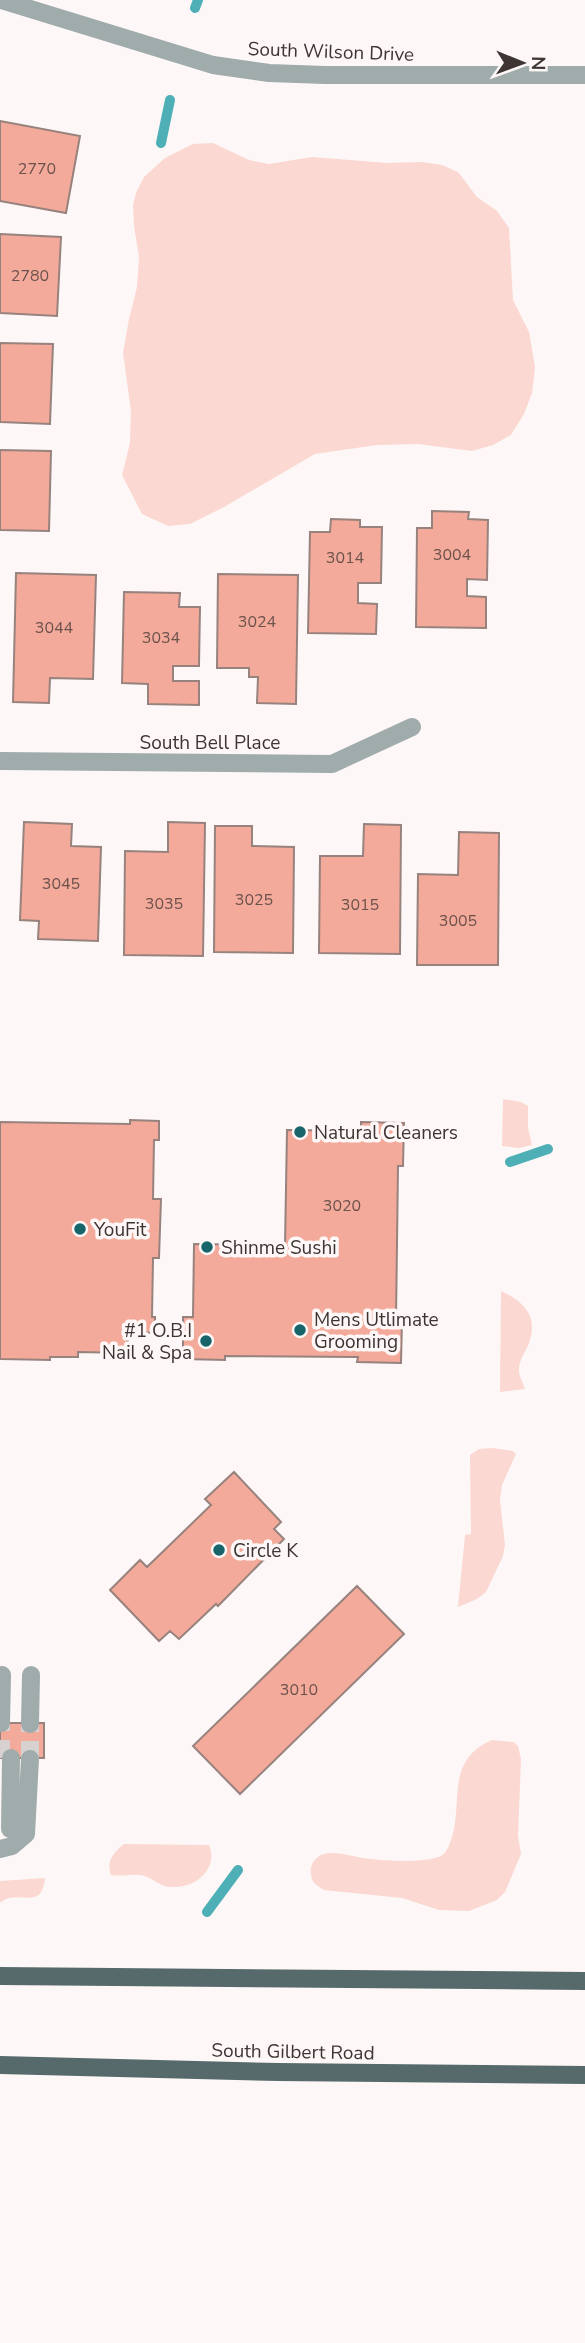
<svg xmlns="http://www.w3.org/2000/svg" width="585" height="2343" font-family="'Nunito Sans',sans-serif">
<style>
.green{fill:#fbd8d1}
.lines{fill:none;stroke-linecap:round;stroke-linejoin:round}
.stream{stroke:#4eb0b6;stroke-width:10}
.building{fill:#f4aa9a;stroke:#97827e;stroke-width:2}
.minor-tunnel{stroke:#d7d1d0;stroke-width:18;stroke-dasharray:18 9;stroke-linecap:butt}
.minor{stroke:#a0abab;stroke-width:18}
.major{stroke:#576a6b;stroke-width:18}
.poi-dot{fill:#17656a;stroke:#fdf8f7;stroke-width:2.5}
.labels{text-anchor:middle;stroke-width:7;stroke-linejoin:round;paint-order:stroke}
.number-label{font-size:16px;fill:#6c524d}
.street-label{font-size:19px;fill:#3e3533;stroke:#fdf8f7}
.poi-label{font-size:19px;fill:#3e3533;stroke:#fdf8f7;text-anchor:start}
</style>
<rect width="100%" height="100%" fill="#fdf8f7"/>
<path class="green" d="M 213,143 L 249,160 L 269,164 L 312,157 L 387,163 L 422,162 L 442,165 L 458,172 L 477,197 L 497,211 L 509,228 L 513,300 L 529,332 L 535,367 L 532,393 L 524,414 L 511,435 L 493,445 L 472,451 L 418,444 L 377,445 L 315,454 L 224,507 L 190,524 L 168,526 L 142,514 L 122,475 L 130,443 L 131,411 L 123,353 L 129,319 L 137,287 L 139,257 L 134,226 L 133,205 L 136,193 L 144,177 L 165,158 L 193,144 Z
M 503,1099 L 521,1102 L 528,1106 L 528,1128 L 532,1145 L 519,1148 L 502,1146 Z
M 501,1291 C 523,1301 539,1316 529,1343 C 526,1351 520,1358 519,1368 C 518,1375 523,1382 525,1389 L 500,1392 Z
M 493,1448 L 513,1451 L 516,1454 L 502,1485 L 500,1500 L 505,1545 L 503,1556 L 486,1592 L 477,1599 L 458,1607 L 465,1535 L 471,1534 L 470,1455 L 479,1449 Z
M 492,1740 L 514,1742 L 518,1746 L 521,1759 L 518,1836 L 521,1854 L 505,1892 L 497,1900 L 469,1911 L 439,1910 L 402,1898 L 324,1890 C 317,1886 312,1883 311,1875 C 309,1863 317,1854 329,1853 C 343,1852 357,1858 371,1859 C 388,1861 426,1863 441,1856 C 446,1853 448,1848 450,1843 C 465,1805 443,1761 492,1740 Z
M 124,1844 L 209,1845 C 219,1868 196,1888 174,1887 C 158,1887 156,1879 144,1876 C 134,1873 122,1877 111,1875 C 106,1861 113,1853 124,1844 Z
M 45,1878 C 42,1913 17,1887 0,1903 L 0,1881 Z"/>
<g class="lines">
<path class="stream" d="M 195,8 L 198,0
M 161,143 L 170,100
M 510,1162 L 548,1149
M 207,1912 L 238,1870"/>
</g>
<path class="building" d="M 0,121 L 80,136 L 66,213 L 0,201 Z
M 0,234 L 61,237 L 57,316 L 0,313 Z
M 0,343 L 53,344 L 50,424 L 0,422 Z
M 0,450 L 51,451 L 49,531 L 0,530 Z
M 432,511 L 469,512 L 468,519 L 488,520 L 487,580 L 467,579 L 467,596 L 486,597 L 486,628 L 416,627 L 417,528 L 432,528 Z
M 331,519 L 360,520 L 360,527 L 382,527 L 381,583 L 358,583 L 358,603 L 377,604 L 376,634 L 308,633 L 310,532 L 330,532 Z
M 16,573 L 96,575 L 93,679 L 50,678 L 49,703 L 13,702 Z
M 218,574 L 298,575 L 296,704 L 257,703 L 258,677 L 249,677 L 249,668 L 217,668 Z
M 124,592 L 180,593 L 179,607 L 200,607 L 199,666 L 173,666 L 173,681 L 199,681 L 199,705 L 148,704 L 148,684 L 122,683 Z
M 24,822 L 72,824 L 71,846 L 101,847 L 98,941 L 38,939 L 39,921 L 20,920 Z
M 168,822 L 205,823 L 203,956 L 124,955 L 125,851 L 168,852 Z
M 364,824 L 401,825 L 400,954 L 319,953 L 320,856 L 363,856 Z
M 215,826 L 252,826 L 252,846 L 294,847 L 293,953 L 214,952 Z
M 459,832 L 499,833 L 498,965 L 417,965 L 418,874 L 458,875 Z
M 130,1120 L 159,1121 L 159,1140 L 154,1140 L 153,1199 L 161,1199 L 159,1258 L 153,1258 L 152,1317 L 155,1317 L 155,1333 L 128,1332 L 127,1353 L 78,1352 L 78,1357 L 50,1357 L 50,1360 L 0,1359 L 0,1122 L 130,1124 Z
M 361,1122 L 404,1123 L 403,1166 L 398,1166 L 396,1320 L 402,1320 L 401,1363 L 357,1362 L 358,1357 L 225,1356 L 225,1360 L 183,1359 L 183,1317 L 193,1317 L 194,1244 L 285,1245 L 287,1130 L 361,1131 Z
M 234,1472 L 281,1522 L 274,1529 L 284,1539 L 218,1606 L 216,1604 L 179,1639 L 170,1631 L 159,1641 L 110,1590 L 140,1560 L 147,1567 L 211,1505 L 205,1499 Z
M 357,1586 L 404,1634 L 240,1794 L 193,1746 Z
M 0,1723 L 44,1723 L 44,1758 L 0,1758 Z"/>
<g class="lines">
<path class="minor-tunnel" d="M 1,1758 L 1,1723
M 30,1759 L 30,1724"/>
<path class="minor" d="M 1,0 L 213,65 L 269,73 L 325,75 L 585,75
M 0,761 L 332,764 L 412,727
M 1,1723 L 2,1675
M 30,1724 L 31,1675
M 10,1829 L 11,1758
M 0,1849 L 12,1846 L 26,1834 L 30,1759"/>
<path class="major" d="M 0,1976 L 585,1981
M 0,2065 L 278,2072 L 585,2075"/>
</g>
<g class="poi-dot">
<circle cx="300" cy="1132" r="7"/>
<circle cx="80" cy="1229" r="7"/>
<circle cx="207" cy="1247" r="7"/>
<circle cx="300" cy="1330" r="7"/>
<circle cx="206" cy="1341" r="7"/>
<circle cx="219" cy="1550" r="7"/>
</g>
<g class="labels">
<g class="number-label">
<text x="37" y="174">2770</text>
<text x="30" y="281">2780</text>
<text x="452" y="560">3004</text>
<text x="345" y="563">3014</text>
<text x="257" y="627">3024</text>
<text x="54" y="633">3044</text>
<text x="161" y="643">3034</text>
<text x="61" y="889">3045</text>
<text x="254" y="905">3025</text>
<text x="164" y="909">3035</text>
<text x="360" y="910">3015</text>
<text x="458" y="926">3005</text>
<text x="342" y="1211">3020</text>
<text x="299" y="1695">3010</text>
</g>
<g class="street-label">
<text transform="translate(331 51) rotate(2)" y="7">South Wilson Drive</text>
<text x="210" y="749">South Bell Place</text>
<text transform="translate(293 2051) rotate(1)" y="7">South Gilbert Road</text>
</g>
<g class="poi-label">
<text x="314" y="1139">Natural Cleaners</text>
<text x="94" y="1236">YouFit</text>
<text x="221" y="1254">Shinme Sushi</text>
<text x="314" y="1326">Mens Utlimate<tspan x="314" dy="22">Grooming</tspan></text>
<text x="192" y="1337" text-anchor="end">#1 O.B.I<tspan x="192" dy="22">Nail &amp; Spa</tspan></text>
<text x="233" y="1557">Circle K</text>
</g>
</g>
<g transform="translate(522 63) rotate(91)" stroke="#fdf8f7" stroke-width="5" paint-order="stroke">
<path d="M0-5L12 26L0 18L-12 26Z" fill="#3e3533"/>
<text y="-10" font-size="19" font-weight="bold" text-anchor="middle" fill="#3e3533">N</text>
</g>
</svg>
